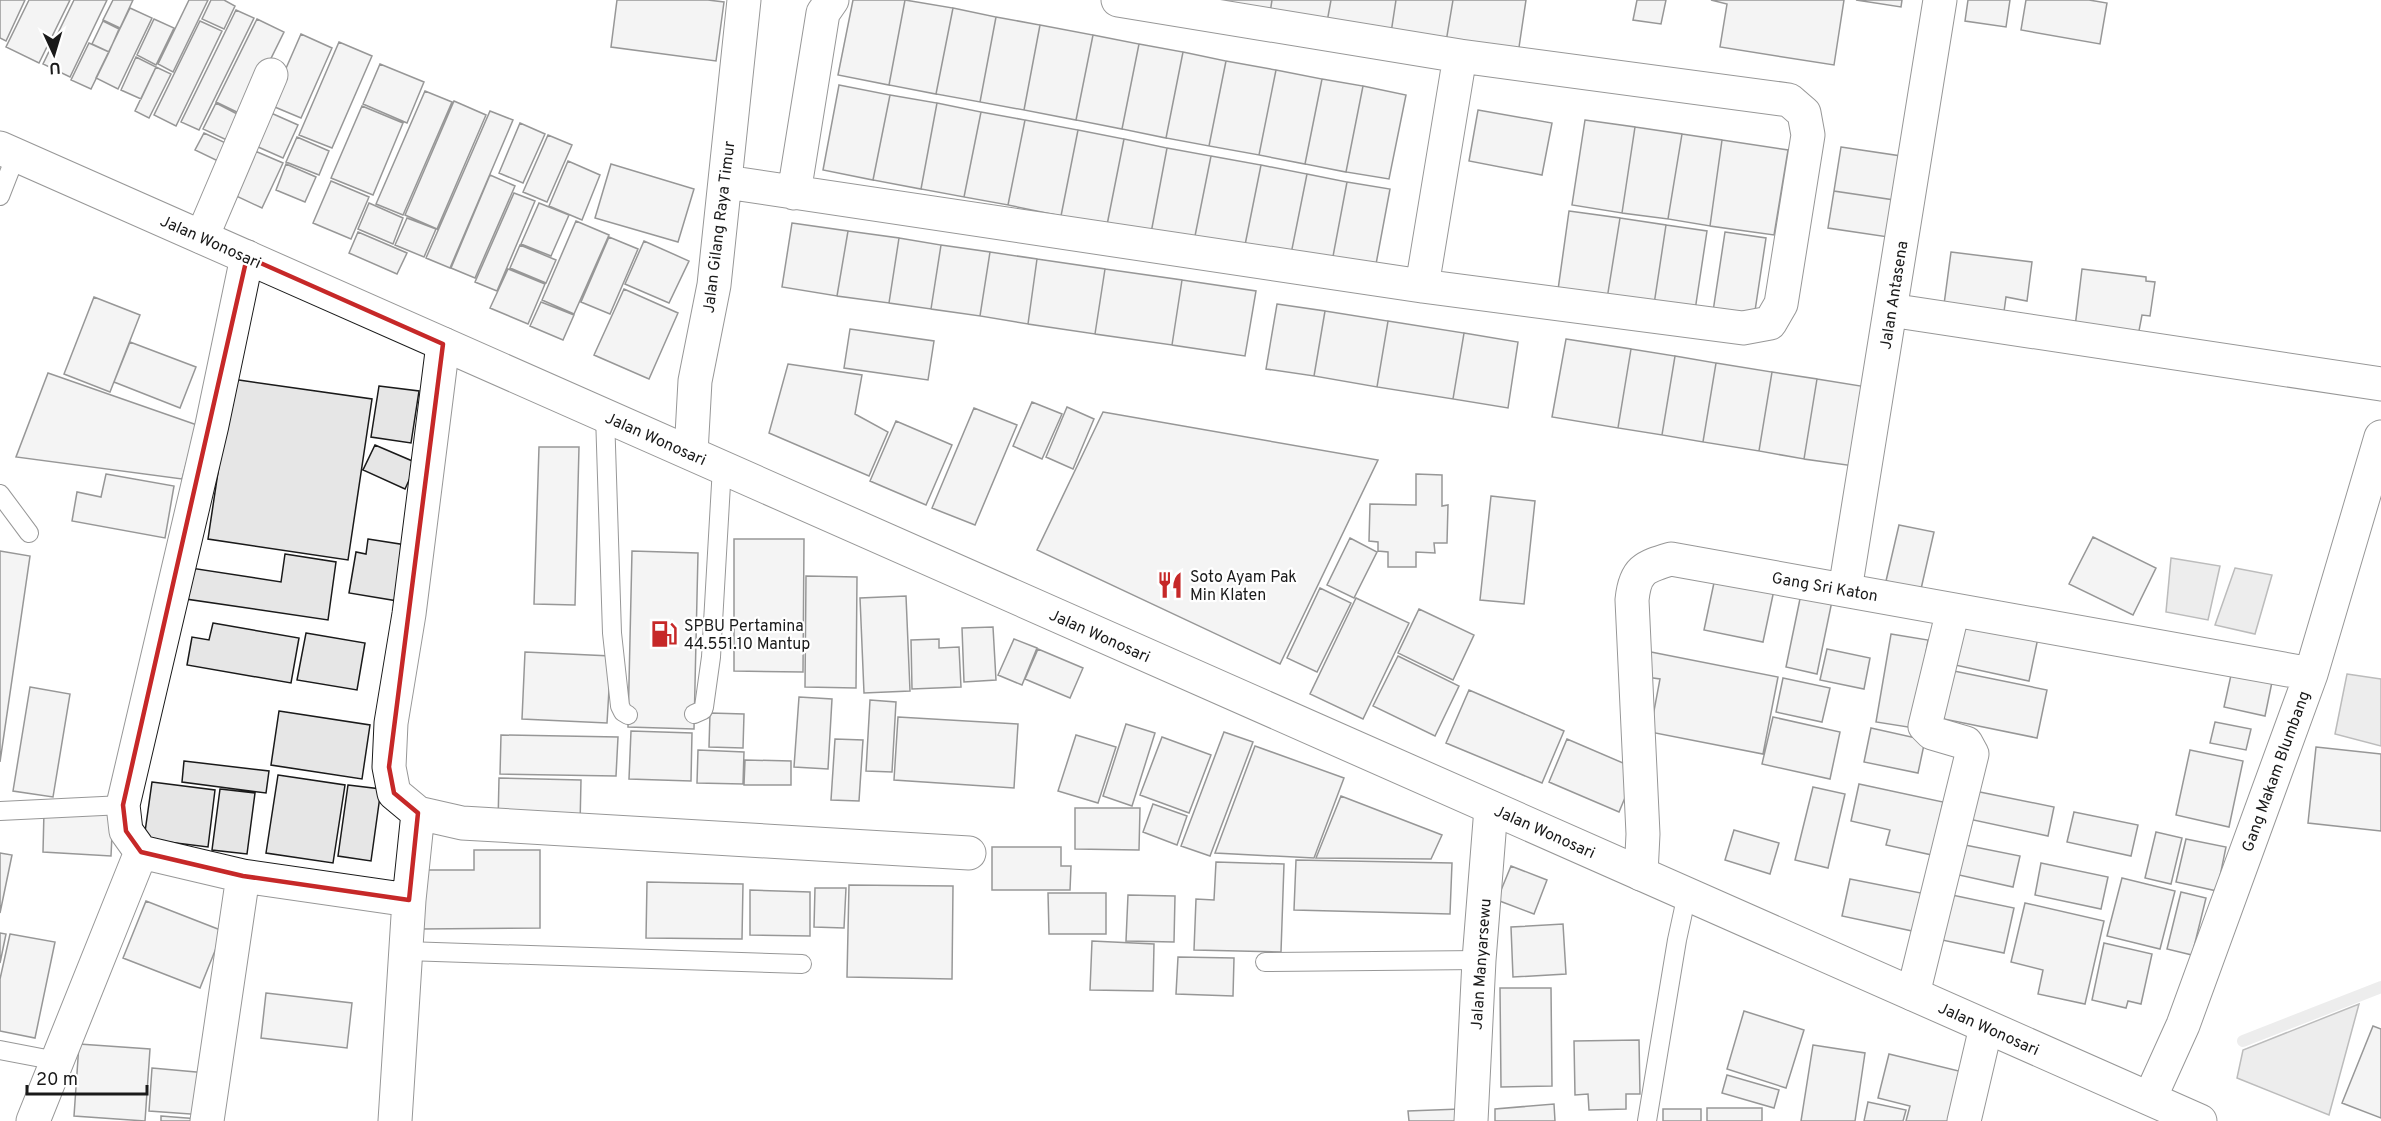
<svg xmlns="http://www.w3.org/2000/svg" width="2381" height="1121" font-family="Overpass,sans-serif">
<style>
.water{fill:#d7d7d7;stroke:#6a6a6a;stroke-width:1.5}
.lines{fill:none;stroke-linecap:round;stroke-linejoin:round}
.stream{stroke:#d7d7d7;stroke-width:12}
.building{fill:#e6e6e6;stroke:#1a1a1a;stroke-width:1.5}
.service-casing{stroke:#1a1a1a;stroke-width:20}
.minor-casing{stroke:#1a1a1a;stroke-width:35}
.trunk-casing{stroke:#1a1a1a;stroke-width:35}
.service{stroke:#fff;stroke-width:18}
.minor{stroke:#fff;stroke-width:33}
.trunk{stroke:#fff;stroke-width:33}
.marked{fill:none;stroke:#c62828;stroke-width:4.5;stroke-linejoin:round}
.labels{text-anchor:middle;stroke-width:4.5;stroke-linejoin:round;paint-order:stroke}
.street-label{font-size:16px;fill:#1a1a1a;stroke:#fff}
.poi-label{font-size:16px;fill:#1a1a1a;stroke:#fff;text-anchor:start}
</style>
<rect width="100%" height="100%" fill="#fff"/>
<path class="water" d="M 2171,558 L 2220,566 L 2208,620 L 2166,612 Z
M 2235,568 L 2272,575 L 2255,634 L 2215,625 Z
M 2347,674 L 2381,679 L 2381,746 L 2335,734 Z
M 2359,1004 L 2329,1115 L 2237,1078 L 2243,1050 Z"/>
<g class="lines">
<path class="stream" d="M 2243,1041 L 2381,987"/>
</g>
<path class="building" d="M 0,0 L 25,0 L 6,41 L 0,38 Z
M 29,0 L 70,0 L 39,63 L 6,47 Z
M 74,0 L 107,0 L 70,77 L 43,64 Z
M 113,0 L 133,0 L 120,28 L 103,20 Z
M 189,0 L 208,0 L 173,72 L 158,64 Z
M 211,0 L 224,0 L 235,6 L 224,29 L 202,19 Z
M 617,0 L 708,0 L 724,2 L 716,61 L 611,47 Z
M 853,0 L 905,0 L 889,85 L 838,75 Z
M 905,0 L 953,8 L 936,94 L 889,85 Z
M 1213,0 L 1272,0 L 1270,13 Z
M 1272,0 L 1331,0 L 1327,22 L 1270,13 Z
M 1331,0 L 1396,0 L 1391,33 L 1327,22 Z
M 1396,0 L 1453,0 L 1446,42 L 1391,33 Z
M 1453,0 L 1526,0 L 1518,54 L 1446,42 Z
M 1637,0 L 1666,0 L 1661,24 L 1633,20 Z
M 1711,0 L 1844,0 L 1834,65 L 1720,47 L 1727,4 Z
M 1856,0 L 1902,0 L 1901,7 Z
M 1968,0 L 2010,0 L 2006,27 L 1965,21 Z
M 2026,0 L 2089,0 L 2107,3 L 2100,44 L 2021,30 Z
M 130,8 L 152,18 L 118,89 L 96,78 Z
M 953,8 L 996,17 L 980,102 L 936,94 Z
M 236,10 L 254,18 L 199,130 L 181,122 Z
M 996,17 L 1040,25 L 1024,110 L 980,102 Z
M 154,19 L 174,28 L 156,65 L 137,55 Z
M 257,19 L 284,32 L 243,115 L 216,102 Z
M 103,21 L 119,29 L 109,52 L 92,44 Z
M 200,21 L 222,31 L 176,126 L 154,115 Z
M 1040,25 L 1093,35 L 1076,120 L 1024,110 Z
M 301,34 L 332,48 L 301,118 L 270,105 Z
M 1093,35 L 1139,44 L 1122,129 L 1076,120 Z
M 339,42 L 372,56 L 332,148 L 299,135 Z
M 89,43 L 109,52 L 91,89 L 71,80 Z
M 1139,44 L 1183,52 L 1166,138 L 1122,129 Z
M 1183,52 L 1226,61 L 1209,146 L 1166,138 Z
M 136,57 L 156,67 L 141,99 L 121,90 Z
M 1226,61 L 1276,70 L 1259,155 L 1209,146 Z
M 380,64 L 424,82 L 407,123 L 363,104 Z
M 156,67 L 171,74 L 149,118 L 135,111 Z
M 1276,70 L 1322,79 L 1305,164 L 1259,155 Z
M 1322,79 L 1363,86 L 1346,172 L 1305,164 Z
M 839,85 L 890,95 L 873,180 L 823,170 Z
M 1363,86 L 1406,95 L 1389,179 L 1346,172 Z
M 425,91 L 452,102 L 403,215 L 376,204 Z
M 890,95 L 937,103 L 921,189 L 873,180 Z
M 454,101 L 486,115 L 437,229 L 405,215 Z
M 216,103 L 243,117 L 231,142 L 203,129 Z
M 937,103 L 981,112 L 964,197 L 921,189 Z
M 362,106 L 403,123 L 373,195 L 331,178 Z
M 1478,110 L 1552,123 L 1542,175 L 1469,161 Z
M 490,111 L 513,120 L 450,268 L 426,258 Z
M 981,112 L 1025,120 L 1008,205 L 964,197 Z
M 271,113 L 298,125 L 283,158 L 256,146 Z
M 1025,120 L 1078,130 L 1061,216 L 1008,205 Z
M 1585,120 L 1635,127 L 1622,213 L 1572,205 Z
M 520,123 L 545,134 L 523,183 L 499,173 Z
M 1635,127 L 1682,134 L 1668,219 L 1622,213 Z
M 1078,130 L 1124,139 L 1107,225 L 1061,216 Z
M 204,133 L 228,144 L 220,162 L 195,150 Z
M 1682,134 L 1722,140 L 1710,226 L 1668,219 Z
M 548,135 L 572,145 L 547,202 L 523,192 Z
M 297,137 L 329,151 L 319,175 L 286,162 Z
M 1124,139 L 1167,148 L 1151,233 L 1107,225 Z
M 1722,140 L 1788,150 L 1774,235 L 1710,226 Z
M 1841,147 L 1901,156 L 1894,200 L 1834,191 Z
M 1167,148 L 1211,156 L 1194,241 L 1151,233 Z
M 255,151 L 283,163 L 262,208 L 234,195 Z
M 1211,156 L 1261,165 L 1244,250 L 1194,241 Z
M 568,161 L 600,175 L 582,220 L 549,206 Z
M 286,164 L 316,177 L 305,202 L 276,190 Z
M 611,164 L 694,189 L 678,242 L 595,218 Z
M 1261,165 L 1307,174 L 1290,259 L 1244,250 Z
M 1307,174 L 1347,182 L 1331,267 L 1290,259 Z
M 490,175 L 515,186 L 475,278 L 451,268 Z
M 331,181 L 369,197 L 351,239 L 313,223 Z
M 1347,182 L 1390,189 L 1374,275 L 1331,267 Z
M 1834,191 L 1894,200 L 1888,237 L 1828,228 Z
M 514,193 L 535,201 L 497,291 L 475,282 Z
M 369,203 L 403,218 L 393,244 L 358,229 Z
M 539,203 L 569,215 L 551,256 L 521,244 Z
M 1569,211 L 1620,218 L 1606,305 L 1557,297 Z
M 407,218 L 436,229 L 424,257 L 395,245 Z
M 1620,218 L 1666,225 L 1653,311 L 1606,305 Z
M 576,221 L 609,235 L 574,314 L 542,300 Z
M 792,223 L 848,231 L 837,296 L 782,287 Z
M 1666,225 L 1707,231 L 1694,317 L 1653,311 Z
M 848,231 L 899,238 L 889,303 L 837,296 Z
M 358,232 L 407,253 L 397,274 L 349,253 Z
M 1725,232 L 1766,238 L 1753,324 L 1712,318 Z
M 609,237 L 638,249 L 610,314 L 581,302 Z
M 899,238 L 941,245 L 931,309 L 889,303 Z
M 644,241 L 689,261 L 669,303 L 625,284 Z
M 520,245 L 556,260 L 546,283 L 510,268 Z
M 941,245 L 990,252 L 980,316 L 931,309 Z
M 990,252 L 1037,259 L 1028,324 L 980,316 Z
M 1951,252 L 2032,262 L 2027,301 L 2006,297 L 2003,319 L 1943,312 Z
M 1037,259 L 1105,269 L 1095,334 L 1028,324 Z
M 508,269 L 545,284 L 528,324 L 490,308 Z
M 1105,269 L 1182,280 L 1172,345 L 1095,334 Z
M 2082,269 L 2146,277 L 2146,281 L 2155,282 L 2150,316 L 2142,315 L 2138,336 L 2075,327 Z
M 1182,280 L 1256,291 L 1245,356 L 1172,345 Z
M 624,289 L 678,313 L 649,379 L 594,355 Z
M 94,297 L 140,315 L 110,392 L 64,374 Z
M 541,302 L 574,315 L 563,340 L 530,326 Z
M 1277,304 L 1325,311 L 1314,376 L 1266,369 Z
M 1325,311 L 1388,321 L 1377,387 L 1314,376 Z
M 1388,321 L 1464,333 L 1453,399 L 1377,387 Z
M 850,329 L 934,341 L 928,380 L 844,368 Z
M 1464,333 L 1518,342 L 1508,408 L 1453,399 Z
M 1566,339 L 1631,349 L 1618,428 L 1552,417 Z
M 130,342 L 196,367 L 180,408 L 114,382 Z
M 1631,349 L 1675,356 L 1662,435 L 1618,428 Z
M 1675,356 L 1716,363 L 1703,442 L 1662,435 Z
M 1716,363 L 1772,372 L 1759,451 L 1703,442 Z
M 788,364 L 862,375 L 855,414 L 888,432 L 869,476 L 769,433 Z
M 1772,372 L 1817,379 L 1804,459 L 1759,451 Z
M 48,373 L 197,425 L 182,479 L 16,457 Z
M 232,379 L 372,399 L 348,560 L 208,539 Z
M 1817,379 L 1867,387 L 1854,466 L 1804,459 Z
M 379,386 L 419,391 L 411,443 L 371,437 Z
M 1032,402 L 1062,414 L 1042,459 L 1013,446 Z
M 1067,407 L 1094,419 L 1073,469 L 1046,457 Z
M 974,408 L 1017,425 L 975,525 L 932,508 Z
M 1103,412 L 1378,460 L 1280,664 L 1037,550 Z
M 896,421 L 952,445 L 926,505 L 870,481 Z
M 375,445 L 417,463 L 405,489 L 363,470 Z
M 539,447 L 579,447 L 575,605 L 534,604 Z
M 106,474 L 174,486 L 165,538 L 72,521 L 77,492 L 101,497 Z
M 1416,474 L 1442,475 L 1442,506 L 1448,505 L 1447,543 L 1434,543 L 1435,553 L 1416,552 L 1416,567 L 1388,567 L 1388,552 L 1378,551 L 1378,542 L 1369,541 L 1370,504 L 1416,505 Z
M 1491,496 L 1535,501 L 1524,604 L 1480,600 Z
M 1899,525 L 1934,532 L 1921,589 L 1886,581 Z
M 2093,537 L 2156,568 L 2133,615 L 2069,584 Z
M 1350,538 L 1377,552 L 1354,598 L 1327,585 Z
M 368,539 L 406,545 L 404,602 L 349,593 L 356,552 L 366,554 Z
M 734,539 L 804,539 L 803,672 L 734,671 Z
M 0,551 L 30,556 L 0,762 Z
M 632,551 L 698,553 L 694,729 L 628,727 Z
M 285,554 L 336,562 L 328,620 L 186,599 L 191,568 L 281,582 Z
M 806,576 L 857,577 L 856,688 L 805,687 Z
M 1715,578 L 1774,590 L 1763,642 L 1704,630 Z
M 1320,588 L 1351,603 L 1317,672 L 1287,658 Z
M 1801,594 L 1832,601 L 1817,674 L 1786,667 Z
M 906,596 L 910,691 L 864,693 L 860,598 Z
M 1356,598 L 1409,623 L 1363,719 L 1310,694 Z
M 1419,609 L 1474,635 L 1453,680 L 1398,653 Z
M 1965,617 L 2039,633 L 2029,681 L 1955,665 Z
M 213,623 L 299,638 L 291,683 L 187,665 L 192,637 L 209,640 Z
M 993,627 L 996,680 L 964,682 L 962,628 Z
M 306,633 L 365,643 L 357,690 L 297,680 Z
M 1891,634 L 1928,640 L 1914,728 L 1876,722 Z
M 939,639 L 939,648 L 959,647 L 961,687 L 912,689 L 911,640 Z
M 1014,639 L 1037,648 L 1022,685 L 998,675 Z
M 1038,649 L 1083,668 L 1070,698 L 1025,679 Z
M 1827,649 L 1870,658 L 1864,689 L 1820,680 Z
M 525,652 L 611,656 L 607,723 L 522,719 Z
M 1651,652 L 1778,677 L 1763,754 L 1650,732 L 1660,679 L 1646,677 Z
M 1398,656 L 1459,686 L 1435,736 L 1373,706 Z
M 1949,670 L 2047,690 L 2037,738 L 1939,718 Z
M 2231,675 L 2272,682 L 2265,716 L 2224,707 Z
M 1783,678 L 1830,688 L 1822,722 L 1776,712 Z
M 30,687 L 70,694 L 53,797 L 13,791 Z
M 1469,690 L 1564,731 L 1542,783 L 1446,743 Z
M 799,697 L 832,699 L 828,769 L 794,767 Z
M 870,700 L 896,702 L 892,772 L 866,771 Z
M 279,711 L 370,725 L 362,779 L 271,765 Z
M 710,713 L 744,714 L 743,748 L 709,747 Z
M 898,717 L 1018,724 L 1014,788 L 894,780 Z
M 1773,717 L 1840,732 L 1830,779 L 1762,764 Z
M 2215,722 L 2251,729 L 2246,750 L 2210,743 Z
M 1126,724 L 1155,733 L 1132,806 L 1103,796 Z
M 1871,728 L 1925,740 L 1918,773 L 1864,762 Z
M 631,731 L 692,733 L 691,781 L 629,779 Z
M 1224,732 L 1253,742 L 1210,856 L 1181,846 Z
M 501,735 L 618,737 L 616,776 L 500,774 Z
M 1076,735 L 1116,747 L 1098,803 L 1058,791 Z
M 1162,737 L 1211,755 L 1189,813 L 1140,795 Z
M 835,739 L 863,740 L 859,801 L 831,800 Z
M 1567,739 L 1637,769 L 1619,812 L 1549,782 Z
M 1255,746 L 1344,778 L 1314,858 L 1215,853 Z
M 2316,747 L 2381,754 L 2381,831 L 2308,823 Z
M 698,750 L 744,752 L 743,784 L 697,783 Z
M 2190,750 L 2243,761 L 2229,827 L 2176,815 Z
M 745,760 L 791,761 L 791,785 L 744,785 Z
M 184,761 L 269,771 L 266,793 L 182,782 Z
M 278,775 L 345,785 L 333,863 L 266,853 Z
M 499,778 L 581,780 L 580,825 L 498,824 Z
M 152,782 L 215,790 L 208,847 L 144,839 Z
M 1859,784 L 1943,802 L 1932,855 L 1886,845 L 1890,830 L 1851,821 Z
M 348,785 L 381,789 L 371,861 L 338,856 Z
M 1813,787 L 1845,794 L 1828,868 L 1795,860 Z
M 220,789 L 255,793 L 247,854 L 212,850 Z
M 1970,790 L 2054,807 L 2048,836 L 1964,818 Z
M 1341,796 L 1442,835 L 1431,859 L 1316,858 Z
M 1153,804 L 1187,816 L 1177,845 L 1143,832 Z
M 1075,808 L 1140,808 L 1139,850 L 1075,849 Z
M 44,811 L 113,814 L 111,856 L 43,852 Z
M 2074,812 L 2138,825 L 2131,856 L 2067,842 Z
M 1734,830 L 1779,843 L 1770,874 L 1725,860 Z
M 2156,832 L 2182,838 L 2171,884 L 2145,878 Z
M 2186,839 L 2226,847 L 2217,891 L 2176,882 Z
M 1965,845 L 2020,856 L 2013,887 L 1959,875 Z
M 992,847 L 1061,847 L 1061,866 L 1071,866 L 1070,890 L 992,890 Z
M 474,850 L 540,850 L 540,928 L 420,929 L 420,870 L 474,870 Z
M 0,853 L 12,855 L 0,913 Z
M 1296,860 L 1452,863 L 1450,914 L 1294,910 Z
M 1216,862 L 1284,864 L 1281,952 L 1194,950 L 1196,899 L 1214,900 Z
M 2041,863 L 2108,877 L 2101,909 L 2035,895 Z
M 1511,866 L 1547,880 L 1534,914 L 1497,900 Z
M 2122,878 L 2175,891 L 2160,949 L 2107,936 Z
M 1850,879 L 1926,894 L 1917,932 L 1842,916 Z
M 647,882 L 743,884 L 742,939 L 646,938 Z
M 849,885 L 953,886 L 952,979 L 847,977 Z
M 815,888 L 846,888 L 844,928 L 814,927 Z
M 750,890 L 810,892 L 810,936 L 750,935 Z
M 2181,892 L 2206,898 L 2192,955 L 2167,949 Z
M 1048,893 L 1106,893 L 1106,934 L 1049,934 Z
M 1128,895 L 1175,896 L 1174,942 L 1126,941 Z
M 1952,895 L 2014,908 L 2004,953 L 1942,940 Z
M 146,901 L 223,931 L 200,988 L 123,958 Z
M 2025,903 L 2104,921 L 2085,1004 L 2038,994 L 2043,970 L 2011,962 Z
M 1563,924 L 1566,974 L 1513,977 L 1511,927 Z
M 0,933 L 6,934 L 0,963 Z
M 10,934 L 55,942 L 35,1038 L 0,1031 L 0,979 Z
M 1092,941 L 1154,944 L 1153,991 L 1090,990 Z
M 2104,943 L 2152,954 L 2141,1004 L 2128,1001 L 2126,1008 L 2092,1000 Z
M 1178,957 L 1234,958 L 1233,996 L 1176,994 Z
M 1500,988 L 1551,988 L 1552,1086 L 1501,1087 Z
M 266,993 L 352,1003 L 347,1048 L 261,1038 Z
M 1744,1011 L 1804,1030 L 1786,1088 L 1727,1069 Z
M 2373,1026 L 2381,1029 L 2381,1118 L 2342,1103 Z
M 1639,1040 L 1640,1094 L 1626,1094 L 1626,1109 L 1589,1110 L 1588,1094 L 1575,1095 L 1574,1041 Z
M 79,1044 L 150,1049 L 145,1121 L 74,1116 Z
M 1813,1045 L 1865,1053 L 1855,1121 L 1801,1121 Z
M 1889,1054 L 1967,1073 L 1955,1121 L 1906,1121 L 1910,1106 L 1878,1098 Z
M 152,1068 L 207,1073 L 204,1115 L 149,1111 Z
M 1727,1075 L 1779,1090 L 1774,1108 L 1722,1093 Z
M 1868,1102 L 1906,1110 L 1903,1121 L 1864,1121 Z
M 1554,1104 L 1555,1121 L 1495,1121 L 1495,1109 Z
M 1707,1108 L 1762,1108 L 1762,1121 L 1707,1121 Z
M 1460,1109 L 1461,1121 L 1409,1121 L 1408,1111 Z
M 1663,1109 L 1701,1109 L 1701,1121 L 1663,1121 Z
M 161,1116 L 199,1119 L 199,1121 L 161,1121 Z"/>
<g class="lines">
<defs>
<path id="service" d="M 0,196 L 16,155
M 605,415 L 612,633 L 620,706 L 623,712 L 628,715
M 0,494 L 29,533
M 694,714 L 703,710 L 704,707 L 711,657 L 722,467
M 0,811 L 123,805
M 406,951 L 802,964
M 1265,962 L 1479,960
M 0,1050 L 57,1061
M 1647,1121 L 1677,940 L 1687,894"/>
<path id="minor" d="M 726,182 L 1422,286 L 1743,328 L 1770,323 L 1781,304 L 1808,135 L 1804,113 L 1789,100 L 1460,56 L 1118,0
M 794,193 L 823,13 L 832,0
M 202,237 L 271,75
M 247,257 L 212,425 L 123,805 L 126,831 L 141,852 L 243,876 L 409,900
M 1422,286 L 1460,56
M 1890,310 L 2381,384
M 443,344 L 409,614 L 391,723 L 389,767 L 394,793 L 418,813 L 462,823 L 969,853
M 691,453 L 695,381 L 714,285 L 744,0
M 1845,590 L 1940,0
M 1641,874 L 1643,834 L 1632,600 C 1635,570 1644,567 1671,559 L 2311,674
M 1913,994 L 1972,754 L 1966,743 L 1932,733 L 1925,726 L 1953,610
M 2150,1098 L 2183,1025 L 2311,674 L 2381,437
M 33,1121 L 141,852
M 207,1121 L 243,876
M 395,1121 L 409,900 L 418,813
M 1471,1121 L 1479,960 L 1491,808
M 1964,1121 L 1986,1027"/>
<path id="trunk" d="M 0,148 L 2200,1121"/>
</defs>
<use href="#service" class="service-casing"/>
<use href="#minor" class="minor-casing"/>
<use href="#trunk" class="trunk-casing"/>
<use href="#service" class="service"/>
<use href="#minor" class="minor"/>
<use href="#trunk" class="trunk"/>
</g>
<path d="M0 0H2381V1121H0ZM 247,257 L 443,344 L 389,767 L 394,793 L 418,813 L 409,900 L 243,876 L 141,852 L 126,831 L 123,805 Z" fill="#fff" fill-opacity=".55" fill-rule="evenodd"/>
<path class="marked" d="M 247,257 L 443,344 L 389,767 L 394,793 L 418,813 L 409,900 L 243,876 L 141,852 L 126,831 L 123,805 Z"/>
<defs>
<symbol id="restaurant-bare" viewBox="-9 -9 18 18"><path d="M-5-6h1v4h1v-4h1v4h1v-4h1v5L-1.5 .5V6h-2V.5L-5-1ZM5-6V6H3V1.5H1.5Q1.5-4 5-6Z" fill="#c62828" stroke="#fff" stroke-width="2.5" paint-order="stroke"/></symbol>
<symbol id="fuel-bare" viewBox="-9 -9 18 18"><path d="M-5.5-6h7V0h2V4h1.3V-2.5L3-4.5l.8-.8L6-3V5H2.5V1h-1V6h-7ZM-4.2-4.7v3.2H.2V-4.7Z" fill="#c62828" stroke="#fff" stroke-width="2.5" paint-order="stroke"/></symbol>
</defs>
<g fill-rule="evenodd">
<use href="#restaurant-bare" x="1151" y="566" width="38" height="38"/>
<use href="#fuel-bare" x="645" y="615" width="38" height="38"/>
</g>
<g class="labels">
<g class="street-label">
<text transform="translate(718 227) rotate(-83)" y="6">Jalan Gilang Raya Timur</text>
<text transform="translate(211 241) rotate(24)" y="6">Jalan Wonosari</text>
<text transform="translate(1893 295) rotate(-81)" y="6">Jalan Antasena</text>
<text transform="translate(656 438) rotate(24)" y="6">Jalan Wonosari</text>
<text transform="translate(1825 586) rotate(10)" y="6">Gang Sri Katon</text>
<text transform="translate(1100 635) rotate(24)" y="6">Jalan Wonosari</text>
<text transform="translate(2275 771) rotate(-70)" y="6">Gang Makam Blumbang</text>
<text transform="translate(1545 831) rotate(24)" y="6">Jalan Wonosari</text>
<text transform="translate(1480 964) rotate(-86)" y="6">Jalan Manyarsewu</text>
<text transform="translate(1989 1028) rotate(24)" y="6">Jalan Wonosari</text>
</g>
<g class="poi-label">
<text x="1190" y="582">Soto Ayam Pak<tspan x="1190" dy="18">Min Klaten</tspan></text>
<text x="684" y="631">SPBU Pertamina<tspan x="684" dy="18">44.551.10 Mantup</tspan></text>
</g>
</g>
<g transform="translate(54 54) rotate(176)" stroke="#ffffff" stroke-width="4.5" paint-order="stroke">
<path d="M0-4.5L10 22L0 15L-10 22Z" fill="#1a1a1a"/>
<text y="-9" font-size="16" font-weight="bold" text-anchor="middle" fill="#1a1a1a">U</text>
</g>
<path d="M27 1085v9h120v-9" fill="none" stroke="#1a1a1a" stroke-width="3"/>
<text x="36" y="1085" font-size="18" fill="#1a1a1a" stroke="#ffffff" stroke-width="4.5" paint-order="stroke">20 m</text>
</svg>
